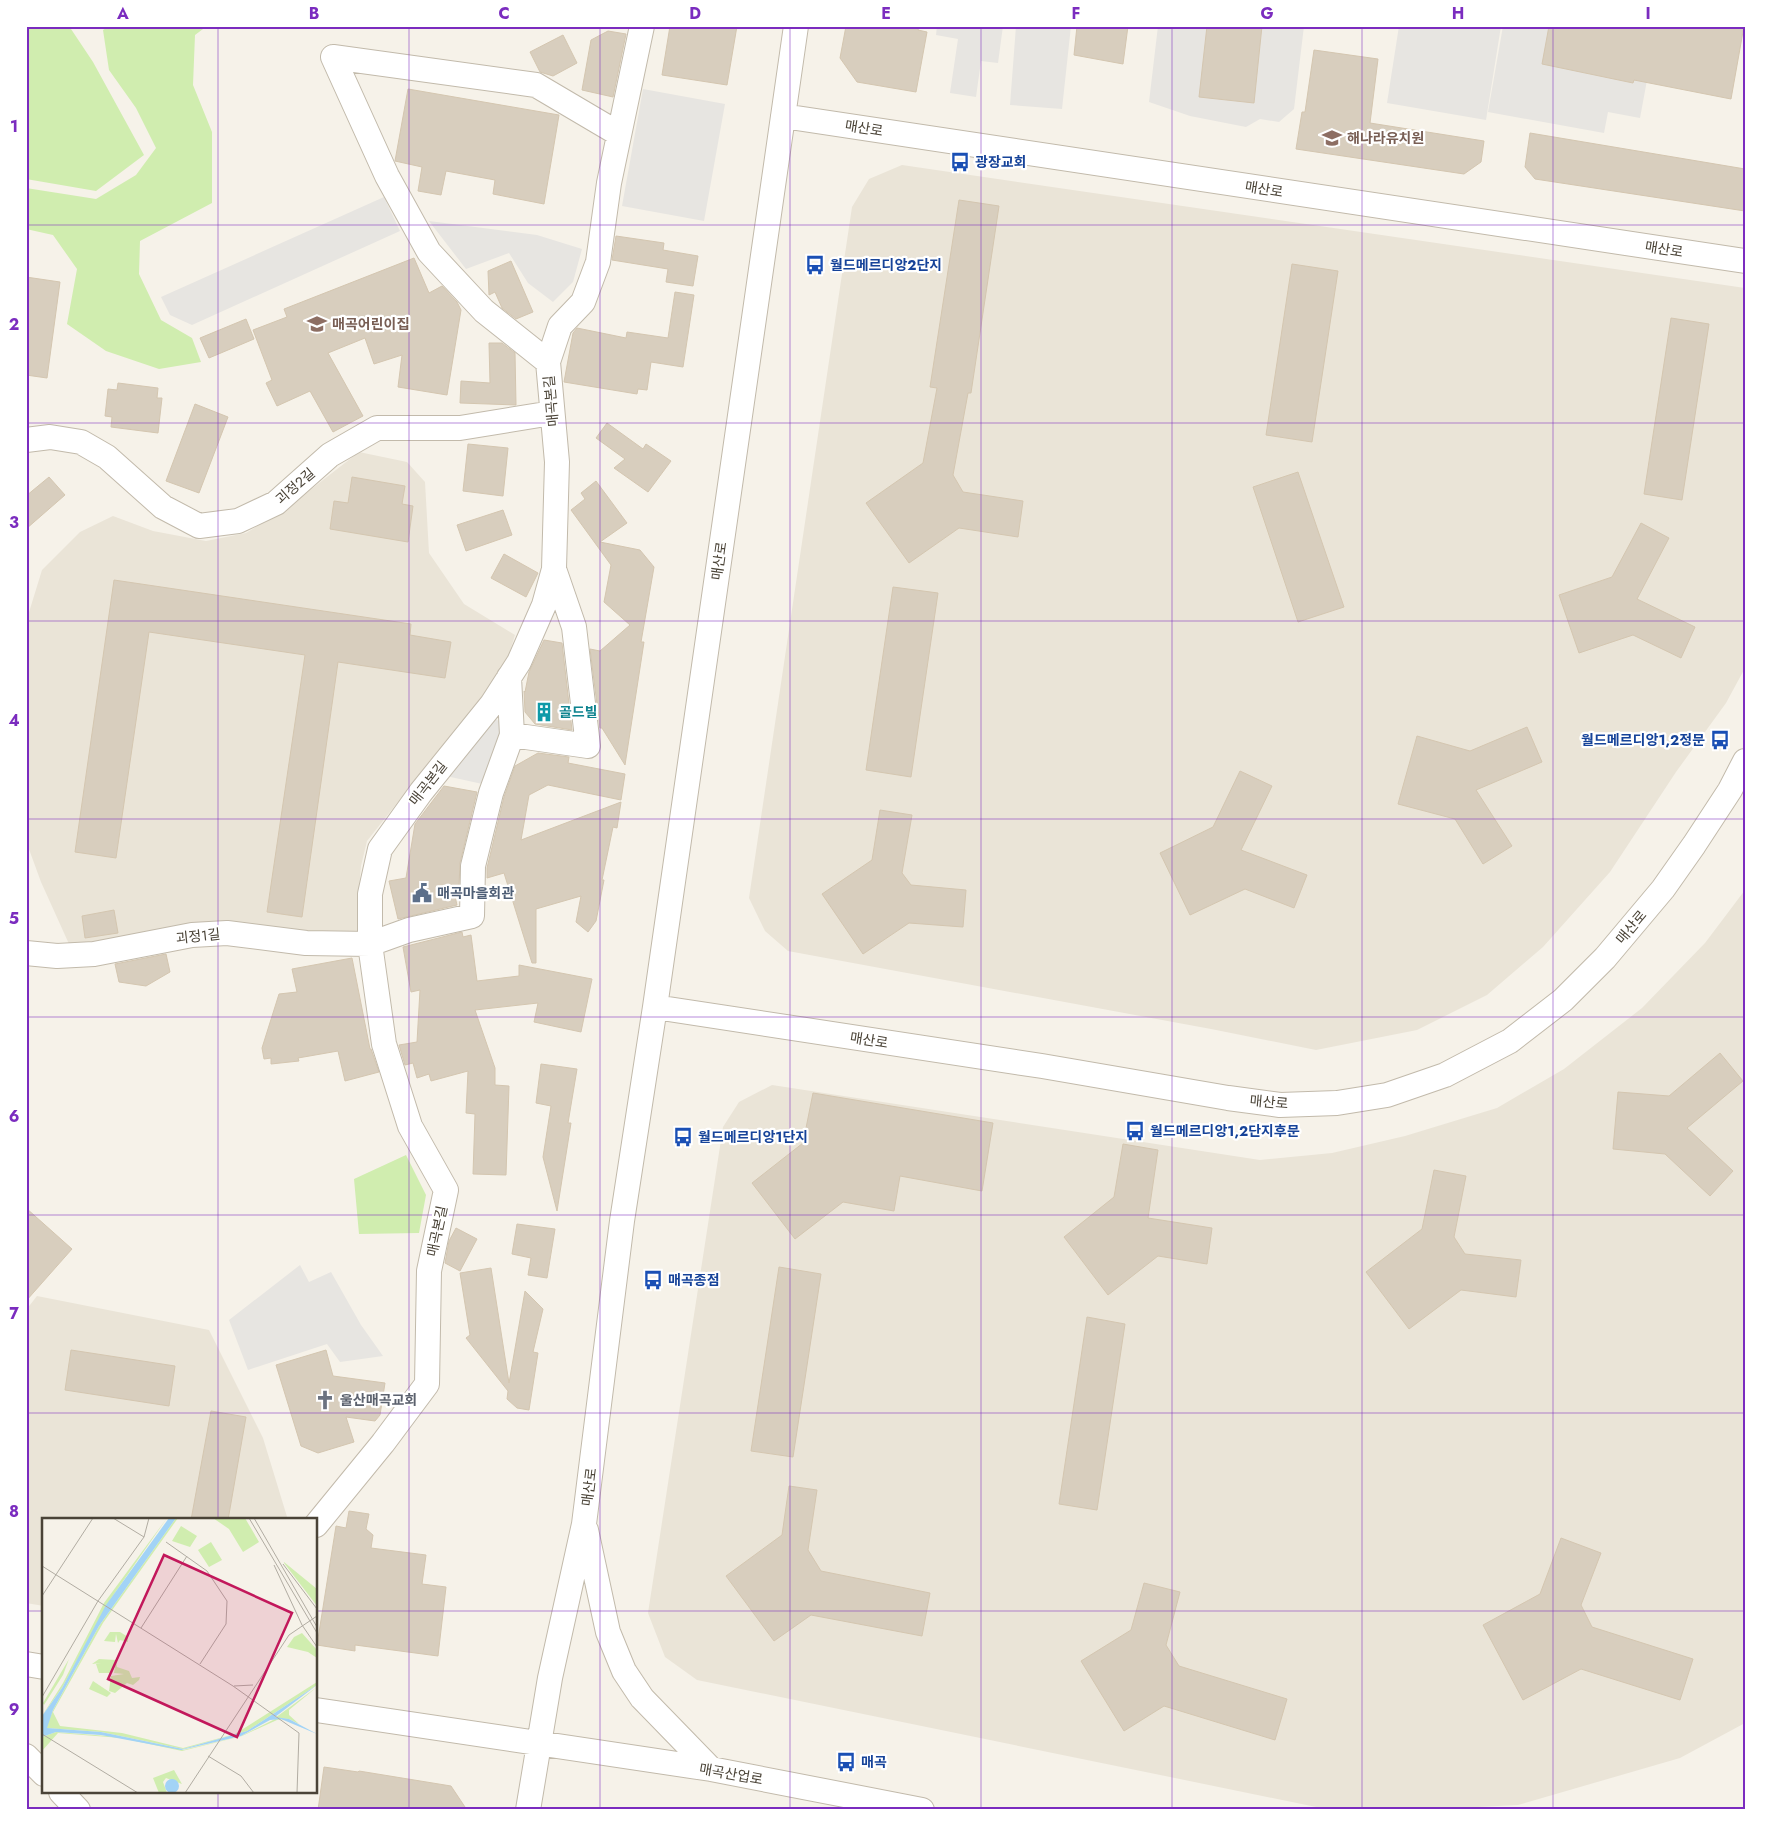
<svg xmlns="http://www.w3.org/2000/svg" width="1771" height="1836" font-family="Jost,'Noto Sans KR',sans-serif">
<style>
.residential{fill:#eae4d7}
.green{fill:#d0edaf}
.parking{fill:#e7e5e1}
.building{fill:#d8cebe;stroke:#d4c6b0}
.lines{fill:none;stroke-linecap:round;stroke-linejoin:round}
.minor-casing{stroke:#c2baab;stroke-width:26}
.minor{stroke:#fff;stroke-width:24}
.grid{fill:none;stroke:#7b2cbf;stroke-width:1;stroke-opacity:0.55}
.labels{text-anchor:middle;stroke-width:4.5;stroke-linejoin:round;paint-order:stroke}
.street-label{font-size:14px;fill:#4a4337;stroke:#fff}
.education-label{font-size:14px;font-weight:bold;fill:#785e54;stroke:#fff;text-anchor:start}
.transit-label{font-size:14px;font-weight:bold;fill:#164399;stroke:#fff;text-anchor:start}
.culture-label{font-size:14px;font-weight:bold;fill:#0d838f;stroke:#fff;text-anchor:start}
.service-label{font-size:14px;font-weight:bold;fill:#4e5e75;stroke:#fff;text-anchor:start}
.worship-label{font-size:14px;font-weight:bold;fill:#5b616d;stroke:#fff;text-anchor:start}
.inset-road{fill:none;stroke:#b1aca2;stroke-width:1}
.view{fill:#c2185b;fill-opacity:0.15;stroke:#c2185b;stroke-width:2.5}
.inset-edge{fill:none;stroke:#4a4337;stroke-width:2.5}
.neatline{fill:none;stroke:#7b2cbf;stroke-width:2}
.grid-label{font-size:16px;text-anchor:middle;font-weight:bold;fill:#7b2cbf}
</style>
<rect width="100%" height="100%" fill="#f6f2e9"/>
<path class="residential" d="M 902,165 L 1745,288 L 1745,668 L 1726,703 L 1676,772 L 1610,872 L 1543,947 L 1487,995 L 1417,1030 L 1316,1050 L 1211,1029 L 788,951 L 765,931 L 749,898 L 852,207 L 869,179 Z
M 359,452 L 407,462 L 425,482 L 429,553 L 464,604 L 515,635 L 505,667 L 367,841 L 361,866 L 358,902 L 362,930 L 349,937 L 222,922 L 174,926 L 120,938 L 69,944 L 41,882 L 26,841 L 26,622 L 42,570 L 80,532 L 113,516 L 153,531 L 206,541 L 246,533 L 287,508 Z
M 1745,890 L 1745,1723 L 1680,1758 L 1518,1805 L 1417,1810 L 1331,1810 L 697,1680 L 665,1657 L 648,1613 L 723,1127 L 739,1102 L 772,1085 L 1260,1160 L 1332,1153 L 1405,1136 L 1497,1108 L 1564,1069 L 1642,1008 L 1705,943 Z
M 37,1296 L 209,1330 L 263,1438 L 288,1520 L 44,1520 L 44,1606 L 26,1603 L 26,1310 Z"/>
<path class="green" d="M 26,26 L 69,26 L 93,62 L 144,155 L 96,191 L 26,179 Z
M 110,26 L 207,26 L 195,35 L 193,85 L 212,132 L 212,203 L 140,241 L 139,274 L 161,320 L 192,338 L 201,362 L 159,369 L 106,351 L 67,324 L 77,269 L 53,235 L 26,229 L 26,188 L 96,199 L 136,175 L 156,148 L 136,108 L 109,70 L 103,30 Z
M 406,1155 L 426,1195 L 419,1233 L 359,1234 L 354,1179 Z"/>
<path class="parking" d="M 937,26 L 1003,26 L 998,63 L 981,61 L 976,97 L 950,93 L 958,39 L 936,35 Z
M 1016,26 L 1071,26 L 1062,109 L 1010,105 Z
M 1158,26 L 1304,26 L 1294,109 L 1279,122 L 1260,119 L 1246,127 L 1190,116 L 1149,102 Z
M 1399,26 L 1501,26 L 1486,120 L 1387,103 Z
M 1503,26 L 1657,26 L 1640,118 L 1608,112 L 1604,133 L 1488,112 Z
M 643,89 L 725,104 L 704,221 L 622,206 Z
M 384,197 L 400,231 L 192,325 L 170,315 L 161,297 Z
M 429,221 L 537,235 L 582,249 L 573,282 L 553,302 L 528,283 L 509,253 L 466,269 Z
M 494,717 L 506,728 L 487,785 L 446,776 Z
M 300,1265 L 309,1282 L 331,1272 L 361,1325 L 383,1356 L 340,1362 L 327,1344 L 248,1370 L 229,1320 Z"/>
<path class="building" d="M 670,26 L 737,26 L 727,85 L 662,75 Z
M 846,26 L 919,26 L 918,30 L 927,32 L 916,92 L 857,82 L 840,58 Z
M 1077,26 L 1128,26 L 1123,64 L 1074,55 Z
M 1207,26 L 1262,26 L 1254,103 L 1199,97 Z
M 1549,26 L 1744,26 L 1731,99 L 1634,80 L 1633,83 L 1542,64 Z
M 608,31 L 626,34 L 613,97 L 582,90 L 591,40 Z
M 563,35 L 577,63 L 553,76 L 540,72 L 530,52 Z
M 1314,50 L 1378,59 L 1370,123 L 1484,141 L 1481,162 L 1464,174 L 1296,149 L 1302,112 L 1305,112 Z
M 408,89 L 559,115 L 544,204 L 493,194 L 495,180 L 446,171 L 441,195 L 418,191 L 422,167 L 395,161 Z
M 1530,133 L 1745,169 L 1745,211 L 1535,179 L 1525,167 Z
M 959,200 L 999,206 L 971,393 L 968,393 L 953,475 L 963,492 L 1023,501 L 1018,537 L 959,528 L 909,563 L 866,503 L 923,463 L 937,388 L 930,387 Z
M 616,236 L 664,243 L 663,250 L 698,256 L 693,286 L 666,282 L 668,269 L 612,260 Z
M 414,258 L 429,293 L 442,286 L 457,302 L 461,310 L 447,395 L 398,387 L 402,355 L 374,364 L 365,338 L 328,353 L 363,416 L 333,432 L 310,391 L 277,406 L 266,383 L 272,380 L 253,330 L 287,317 L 284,309 Z
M 511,261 L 533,312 L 516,319 L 502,308 L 495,292 L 489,295 L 488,271 Z
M 1292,264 L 1338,271 L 1312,442 L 1266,435 Z
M 26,277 L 60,282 L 47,378 L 26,375 Z
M 675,292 L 694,295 L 683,367 L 651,362 L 647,390 L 638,389 L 637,394 L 564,382 L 573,333 L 577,328 L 626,338 L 627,332 L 668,338 Z
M 1671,318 L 1709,324 L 1682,500 L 1644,494 Z
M 246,319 L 254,339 L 209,358 L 200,338 Z
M 489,343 L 502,343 L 515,353 L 516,405 L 460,403 L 461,381 L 490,383 Z
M 118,383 L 158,388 L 157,398 L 162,398 L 158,433 L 111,427 L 112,417 L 105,416 L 108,389 L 117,390 Z
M 195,404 L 228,417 L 199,493 L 166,481 Z
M 607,423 L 643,449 L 646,444 L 671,461 L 648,492 L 614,468 L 625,459 L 596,438 Z
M 468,444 L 508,448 L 503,496 L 463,491 Z
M 1298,472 L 1344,607 L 1298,622 L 1253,487 Z
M 49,477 L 65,495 L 26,529 L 26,496 Z
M 352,477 L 405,486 L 402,504 L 413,506 L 408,542 L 330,529 L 334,501 L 348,503 Z
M 596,481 L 627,523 L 600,542 L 640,550 L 654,567 L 641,642 L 644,642 L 625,765 L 602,728 L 600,728 L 590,649 L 600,651 L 630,625 L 604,602 L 611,565 L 571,510 L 585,499 L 581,493 Z
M 503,510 L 512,535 L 466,551 L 457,525 Z
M 1641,523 L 1669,538 L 1637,599 L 1695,627 L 1681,658 L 1633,635 L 1579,653 L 1559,595 L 1612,577 Z
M 504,554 L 538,573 L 526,597 L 491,578 Z
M 114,580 L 411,624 L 410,635 L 451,642 L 445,678 L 338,662 L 302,917 L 267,912 L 305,655 L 149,632 L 116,858 L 75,852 Z
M 893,587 L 938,593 L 911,777 L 866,770 Z
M 544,640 L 562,643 L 572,730 L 535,724 L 525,712 L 524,691 L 525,692 L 529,672 Z
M 1527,727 L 1542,762 L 1476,790 L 1512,846 L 1483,864 L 1455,819 L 1398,804 L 1417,736 L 1470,751 Z
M 538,753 L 569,757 L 568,763 L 625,774 L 621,800 L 548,785 L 529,795 L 521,840 L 621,802 L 617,828 L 613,827 L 602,880 L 604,880 L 596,921 L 588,932 L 576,922 L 581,896 L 536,909 L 536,963 L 532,963 L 504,873 L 487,878 L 487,868 L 504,797 L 515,766 Z
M 1240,771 L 1272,786 L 1241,850 L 1307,875 L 1294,908 L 1245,889 L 1190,915 L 1160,853 L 1213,827 Z
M 444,786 L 477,792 L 460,863 L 459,886 L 453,888 L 457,905 L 398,919 L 389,881 L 406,878 L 415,824 Z
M 880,810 L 912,815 L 902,873 L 911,885 L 966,890 L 963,927 L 909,923 L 863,954 L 822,894 L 872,860 Z
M 114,910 L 118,933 L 85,938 L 82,916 Z
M 462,932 L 463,937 L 471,935 L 477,981 L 519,976 L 519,965 L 592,979 L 581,1032 L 534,1022 L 538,1003 L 475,1010 L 495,1068 L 495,1085 L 509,1086 L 506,1175 L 473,1174 L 475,1114 L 466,1113 L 468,1071 L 431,1081 L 429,1074 L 417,1078 L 413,1063 L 405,1065 L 399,1045 L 417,1042 L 420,990 L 411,992 L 403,947 Z
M 166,954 L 170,972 L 146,986 L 119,982 L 115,964 Z
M 352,958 L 370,1049 L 371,1049 L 379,1072 L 345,1081 L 338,1051 L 298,1058 L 299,1061 L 271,1064 L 271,1058 L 264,1059 L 262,1048 L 279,994 L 297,992 L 292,969 Z
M 1720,1053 L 1743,1081 L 1687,1128 L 1733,1171 L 1710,1196 L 1665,1154 L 1613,1149 L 1618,1092 L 1669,1096 Z
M 541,1064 L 577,1069 L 568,1123 L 571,1123 L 557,1211 L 543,1157 L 551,1106 L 536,1103 Z
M 813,1093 L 993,1123 L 982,1191 L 900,1176 L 894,1211 L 843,1202 L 795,1239 L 752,1183 L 803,1143 Z
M 1123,1144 L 1158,1150 L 1148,1218 L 1212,1228 L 1207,1264 L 1158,1256 L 1108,1295 L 1064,1237 L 1114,1197 Z
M 1434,1170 L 1466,1176 L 1454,1237 L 1465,1254 L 1521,1260 L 1516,1297 L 1461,1290 L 1409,1329 L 1366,1272 L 1422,1229 Z
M 26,1208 L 72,1249 L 26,1301 Z
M 517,1224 L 555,1229 L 547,1278 L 528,1275 L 531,1258 L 512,1254 Z
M 456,1228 L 477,1239 L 460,1271 L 445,1263 L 449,1241 Z
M 779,1267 L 821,1274 L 793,1457 L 751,1451 Z
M 491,1268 L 509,1383 L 525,1291 L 543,1309 L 533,1352 L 538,1353 L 529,1410 L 517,1408 L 507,1399 L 508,1391 L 466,1338 L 470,1335 L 460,1273 Z
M 1087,1317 L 1125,1324 L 1097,1510 L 1059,1504 Z
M 71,1350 L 175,1366 L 169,1406 L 65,1390 Z
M 326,1350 L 333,1376 L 385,1383 L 380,1415 L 375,1421 L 346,1417 L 354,1442 L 318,1453 L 301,1446 L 276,1365 Z
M 211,1411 L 246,1417 L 228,1520 L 191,1520 Z
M 789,1486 L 817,1490 L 808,1550 L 821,1571 L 930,1593 L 922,1636 L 811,1615 L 774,1641 L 726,1576 L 782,1535 Z
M 349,1511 L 369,1514 L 366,1529 L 373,1535 L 371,1548 L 426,1555 L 422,1584 L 446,1587 L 438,1656 L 355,1645 L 355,1651 L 317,1645 L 336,1526 L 346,1528 Z
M 1561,1538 L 1601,1553 L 1581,1605 L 1592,1627 L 1693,1659 L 1680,1700 L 1581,1669 L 1523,1700 L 1483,1625 L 1540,1594 Z
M 1144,1583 L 1180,1592 L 1166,1645 L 1179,1666 L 1287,1699 L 1275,1740 L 1164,1706 L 1124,1731 L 1081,1661 L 1131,1630 Z
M 324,1767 L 358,1772 L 359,1771 L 451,1786 L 467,1810 L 318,1810 Z"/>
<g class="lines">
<defs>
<path id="minor" d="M 333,57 L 387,176 L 429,252 L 484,311 L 548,362
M 333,57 L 536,85 L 619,134
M 783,116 L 1745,261
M 26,440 L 50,437 L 81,442 L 107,457 L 163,507 L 199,526 L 238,521 L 276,503 L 330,455 L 377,428 L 460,428 L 552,413
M 512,735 L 588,746 L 574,627 L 554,569
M 26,953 L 57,956 L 94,954 L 192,935 L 227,933 L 306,943 L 370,944 L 409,930 L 472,916 L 473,866 L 491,793 L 512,735 L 509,677
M 655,1007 L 1042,1066 L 1228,1098 L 1280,1105 L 1337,1103 L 1387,1095 L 1445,1075 L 1510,1041 L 1563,1000 L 1605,958 L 1663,889 L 1694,845 L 1730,790 L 1745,761
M 316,1525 L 383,1443 L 427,1384 L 429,1271 L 446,1190 L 410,1126 L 384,1044 L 370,944 L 370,894 L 380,849 L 421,792 L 492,704 L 519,662 L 544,605 L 554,569 L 557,462 L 548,362 L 560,326 L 583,302 L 598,262 L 609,183 L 642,26
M 586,1530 L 608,1632 L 624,1671 L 642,1698 L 711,1769
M 26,1664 L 44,1667
M 316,1710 L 711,1769 L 922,1810
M 26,1756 L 44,1774
M 61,1792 L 78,1810
M 528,1810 L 550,1678 L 584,1524 L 622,1221 L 655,1007 L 796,26"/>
</defs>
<use href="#minor" class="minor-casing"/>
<use href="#minor" class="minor"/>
</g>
<path class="grid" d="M 218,26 L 218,1520M 409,26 L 409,1810M 600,26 L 600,1810M 790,26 L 790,1810M 981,26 L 981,1810M 1172,26 L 1172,1810M 1362,26 L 1362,1810M 1553,26 L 1553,1810M 26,225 L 1745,225M 26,423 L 1745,423M 26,621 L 1745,621M 26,819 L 1745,819M 26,1017 L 1745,1017M 26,1215 L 1745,1215M 26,1413 L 1745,1413M 26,1611 L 44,1611M 316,1611 L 1745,1611M 218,1792 L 218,1810"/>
<defs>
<symbol id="school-bare" viewBox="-9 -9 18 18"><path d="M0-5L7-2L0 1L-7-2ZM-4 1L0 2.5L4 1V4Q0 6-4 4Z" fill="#8d6e63" stroke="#fff" stroke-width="2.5" paint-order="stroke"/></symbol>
<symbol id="bus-bare" viewBox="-9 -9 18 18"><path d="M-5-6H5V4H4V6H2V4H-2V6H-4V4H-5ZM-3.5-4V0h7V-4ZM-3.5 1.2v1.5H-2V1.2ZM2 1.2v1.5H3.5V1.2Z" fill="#1a4fb4" stroke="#fff" stroke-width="2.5" paint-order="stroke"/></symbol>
<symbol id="building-bare" viewBox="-9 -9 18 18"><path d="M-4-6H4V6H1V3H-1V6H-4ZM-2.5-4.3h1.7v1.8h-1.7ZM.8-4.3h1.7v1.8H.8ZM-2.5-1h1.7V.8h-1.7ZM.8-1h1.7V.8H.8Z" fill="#0f9aa8" stroke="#fff" stroke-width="2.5" paint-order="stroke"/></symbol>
<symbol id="civic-bare" viewBox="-9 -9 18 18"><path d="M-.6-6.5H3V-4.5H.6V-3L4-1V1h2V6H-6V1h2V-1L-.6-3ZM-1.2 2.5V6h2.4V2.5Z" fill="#5c6f8a" stroke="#fff" stroke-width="2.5" paint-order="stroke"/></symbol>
<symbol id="church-bare" viewBox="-9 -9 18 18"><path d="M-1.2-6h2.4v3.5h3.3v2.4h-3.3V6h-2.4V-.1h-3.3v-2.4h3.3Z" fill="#6b7280" stroke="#fff" stroke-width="2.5" paint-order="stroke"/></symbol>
</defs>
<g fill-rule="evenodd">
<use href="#school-bare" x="1318" y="124" width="28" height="28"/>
<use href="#bus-bare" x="946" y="148" width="28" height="28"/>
<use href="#bus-bare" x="801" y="251" width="28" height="28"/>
<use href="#school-bare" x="303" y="310" width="28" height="28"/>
<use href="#building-bare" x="530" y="698" width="28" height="28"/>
<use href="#bus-bare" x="1706" y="726" width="28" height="28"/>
<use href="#civic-bare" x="408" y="879" width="28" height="28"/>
<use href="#bus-bare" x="1121" y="1117" width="28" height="28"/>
<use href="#bus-bare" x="669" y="1123" width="28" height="28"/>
<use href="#bus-bare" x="639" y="1266" width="28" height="28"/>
<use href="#church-bare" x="311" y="1386" width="28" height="28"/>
<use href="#bus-bare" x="832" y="1748" width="28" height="28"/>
</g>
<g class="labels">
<g class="street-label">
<text transform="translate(864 128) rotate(9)" y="5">매산로</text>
<text transform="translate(1264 189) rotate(9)" y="5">매산로</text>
<text transform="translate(1664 249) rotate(9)" y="5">매산로</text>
<text transform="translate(551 401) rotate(-95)" y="5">매곡본길</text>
<text transform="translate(295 486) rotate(-41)" y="5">괴정2길</text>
<text transform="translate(719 561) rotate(-82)" y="5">매산로</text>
<text transform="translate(428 783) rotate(-52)" y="5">매곡본길</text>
<text transform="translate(1631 927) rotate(-50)" y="5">매산로</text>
<text transform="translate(198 936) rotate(-6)" y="5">괴정1길</text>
<text transform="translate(869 1040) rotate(9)" y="5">매산로</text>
<text transform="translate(1269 1102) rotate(5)" y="5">매산로</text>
<text transform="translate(437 1231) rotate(-78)" y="5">매곡본길</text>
<text transform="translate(589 1487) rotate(-83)" y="5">매산로</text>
<text transform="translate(731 1774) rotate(10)" y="5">매곡산업로</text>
</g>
<g class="education-label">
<text x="1347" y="143">해나라유치원</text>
<text x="332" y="329">매곡어린이집</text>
</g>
<g class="transit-label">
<text x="975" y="167">광장교회</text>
<text x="830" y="270">월드메르디앙2단지</text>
<text x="1705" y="745" text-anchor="end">월드메르디앙1,2정문</text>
<text x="1150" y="1136">월드메르디앙1,2단지후문</text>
<text x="698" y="1142">월드메르디앙1단지</text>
<text x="668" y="1285">매곡종점</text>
<text x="861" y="1767">매곡</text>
</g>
<g class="culture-label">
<text x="559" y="717">골드빌</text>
</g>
<g class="service-label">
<text x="437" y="898">매곡마을회관</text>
</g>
<g class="worship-label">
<text x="340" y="1405">울산매곡교회</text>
</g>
</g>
<g transform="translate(42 1518)">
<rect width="275" height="275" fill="#f6f2e9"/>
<path d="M 125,0 L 68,82 L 20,170 L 0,198 L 21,165 L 62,85 ZM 134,0 L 136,0 L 61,105 L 11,194 L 18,208 L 80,215 L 141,230 L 193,216 L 275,164 L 275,167 L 205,213 L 141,231 L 59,214 L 4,210 L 11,192 L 57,108 ZM 171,0 L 203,0 L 217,24 L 201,34 L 187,11 ZM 139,8 L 155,18 L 148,29 L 130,23 ZM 169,24 L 180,42 L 167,49 L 156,32 ZM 242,44 L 275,71 L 275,88 L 242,45 ZM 68,114 L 78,114 L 86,119 L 86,124 L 78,122 L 76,125 L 74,116 L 73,124 L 62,123 ZM 260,115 L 275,132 L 275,140 L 266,134 L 245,129 L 252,119 ZM 27,141 L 21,157 L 2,187 L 1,185 ZM 57,141 L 74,142 L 75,149 L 87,153 L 90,160 L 98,159 L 97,162 L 91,167 L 85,165 L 73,175 L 67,173 L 69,158 L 82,156 L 72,155 L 73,149 L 73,148 L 70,155 L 57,155 L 54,146 L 59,145 L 50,146 ZM 51,163 L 69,175 L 65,179 L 47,171 ZM 275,169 L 247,192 L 247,197 L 257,206 L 275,215 L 247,201 L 233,200 ZM 233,201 L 246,202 L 275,217 L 246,202 L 235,202 L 200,218 L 140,233 L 79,220 L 16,215 L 0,233 L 0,219 L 14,214 L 79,219 L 141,232 L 199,218 ZM 132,252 L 140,266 L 124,260 L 121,264 L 125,275 L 117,275 L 111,260 Z" fill="#d0edaf"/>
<path d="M 127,0 L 134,0 L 57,108 L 11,192 L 5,210 L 59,214 L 141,231 L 205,213 L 275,167 L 233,199 L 247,201 L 275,216 L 239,201 L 228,202 L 199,218 L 139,232 L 59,217 L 14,214 L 0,219 L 0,198 L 20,170 L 64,87 ZM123 268a7 7 0 1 1 14 0a7 7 0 1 1-14 0Z" fill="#a2d3f6"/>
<path class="inset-road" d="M 71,0 L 102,19M 207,0 L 275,115M 212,0 L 275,109M 124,24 L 165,53 L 185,83 L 184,106 L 158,146M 241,46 L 275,91M 232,47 L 260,107 L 275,129M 0,48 L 191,168 L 257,215 L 255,275M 0,78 L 51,0M 99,110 L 145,38M 192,168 L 211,167M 0,179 L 56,83 L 102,19 L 107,0M 0,216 L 96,275M 166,238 L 199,258 L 212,275M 143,275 L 247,117 L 275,98"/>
<path class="view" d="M 122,37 L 250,95 L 195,219 L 66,161 Z"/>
<rect width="275" height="275" class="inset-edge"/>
</g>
<rect width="1771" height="1836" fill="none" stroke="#ffffff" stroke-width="55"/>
<rect x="28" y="28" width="1716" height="1780" class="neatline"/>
<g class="grid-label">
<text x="123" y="19">A</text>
<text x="314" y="19">B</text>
<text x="504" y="19">C</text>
<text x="695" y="19">D</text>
<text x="886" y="19">E</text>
<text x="1076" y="19">F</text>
<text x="1267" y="19">G</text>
<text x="1458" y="19">H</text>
<text x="1648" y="19">I</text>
<text x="14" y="132">1</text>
<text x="14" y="330">2</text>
<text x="14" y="528">3</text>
<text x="14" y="726">4</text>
<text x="14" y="924">5</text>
<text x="14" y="1122">6</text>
<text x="14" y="1319">7</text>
<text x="14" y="1517">8</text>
<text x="14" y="1715">9</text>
</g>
</svg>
